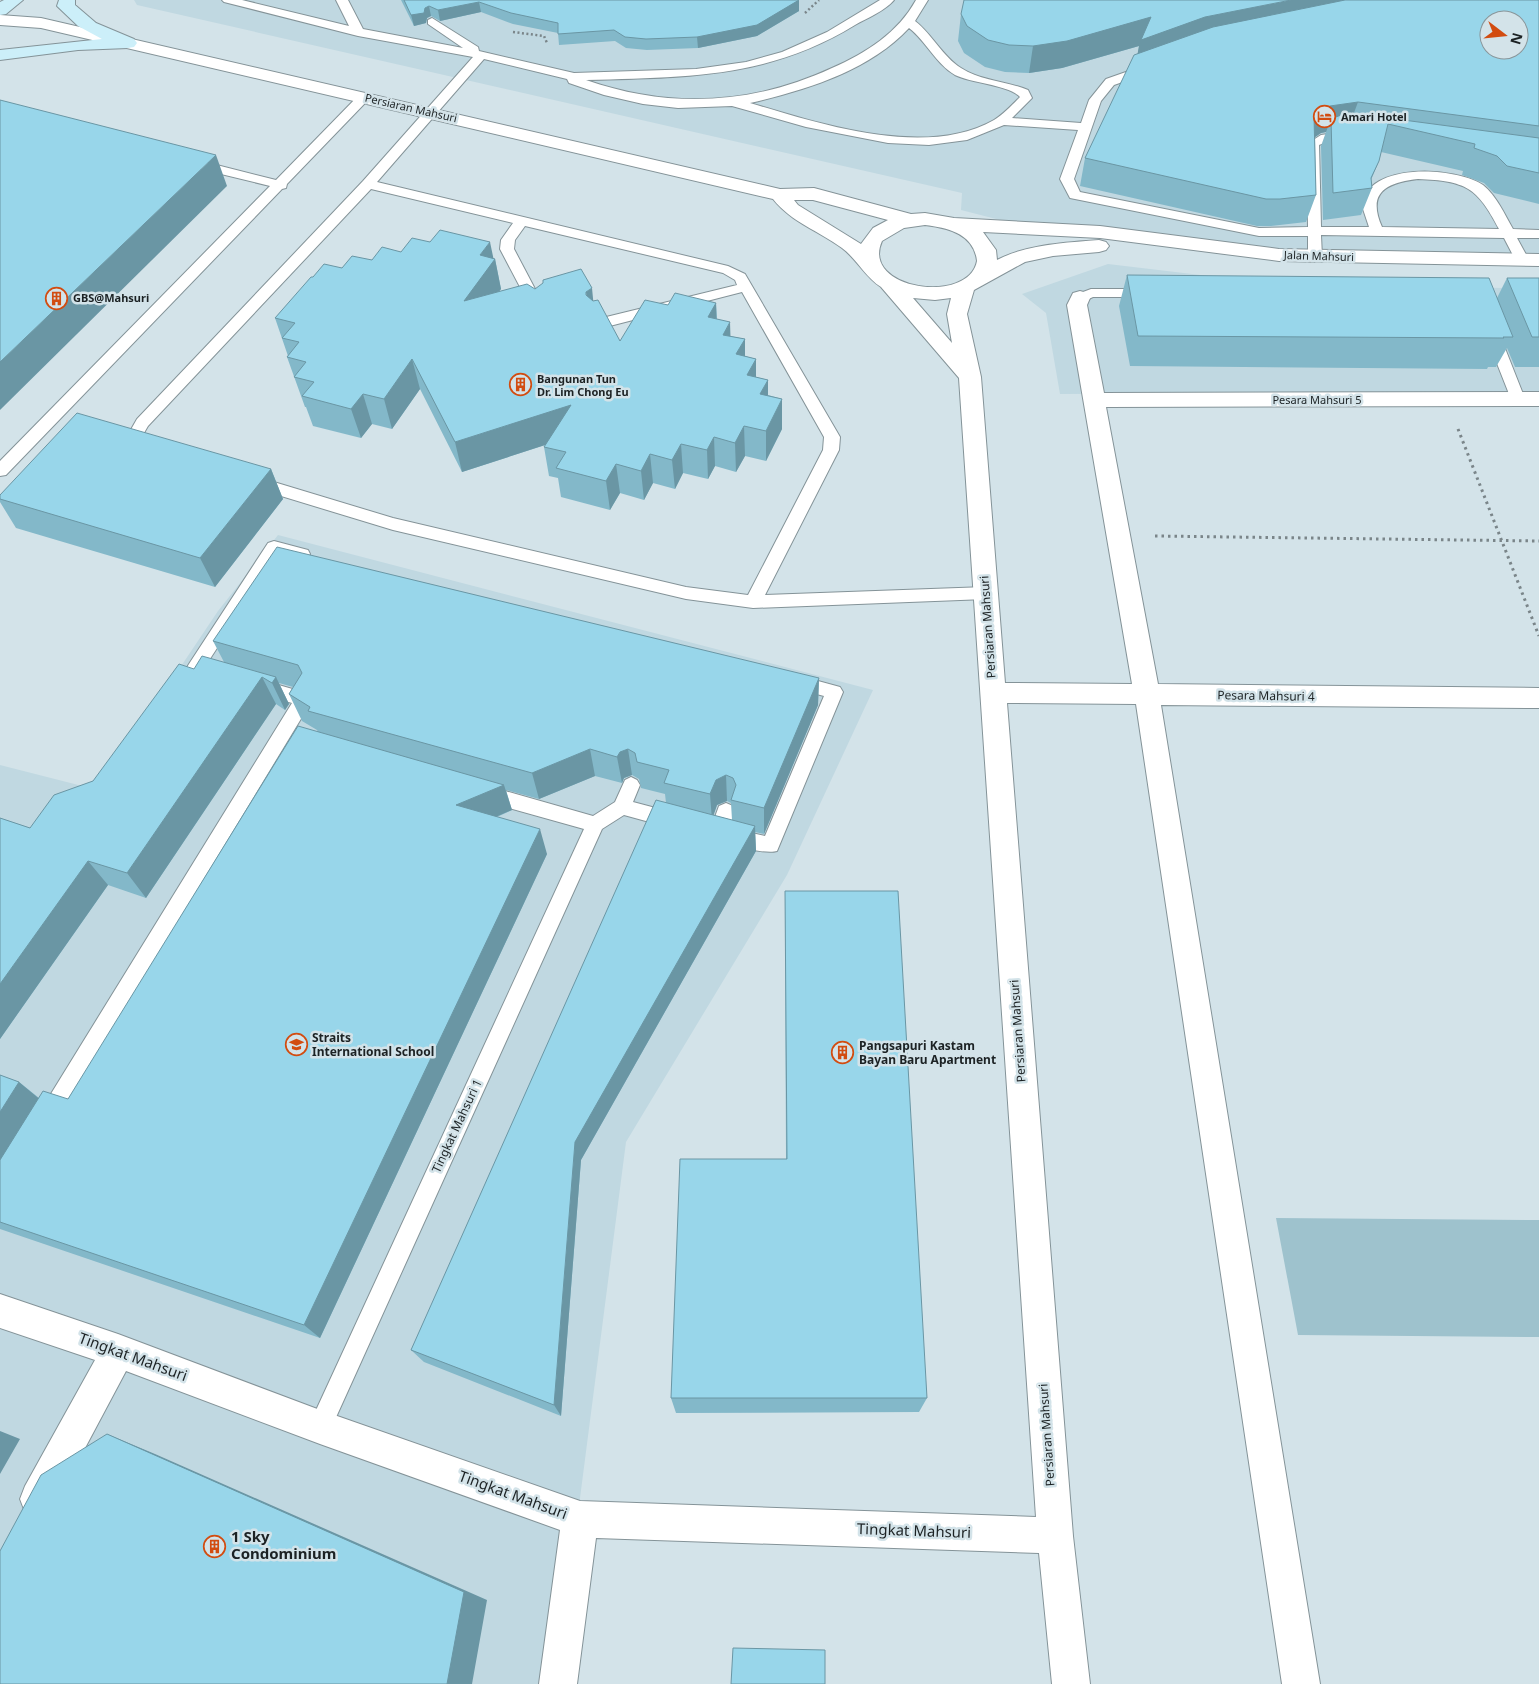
<svg xmlns="http://www.w3.org/2000/svg" width="1539" height="1684" font-family="'Noto Sans',sans-serif">
<style>
.built{fill:#c0d8e1;fill-rule:evenodd}
.green{fill:#9ec2cd}
.lines{fill:none;stroke-linecap:round;stroke-linejoin:round}
.lane-casing{stroke:#849398;stroke-width:2}
.street-casing{stroke:#849398;stroke-width:2}
.secondary-casing{stroke:#849398;stroke-width:2}
.path-far1{stroke:#7a8589;stroke-width:2.5;stroke-dasharray:2 2.5;stroke-linecap:butt}
.path{stroke:#7a8589;stroke-width:3;stroke-dasharray:2.5 4;stroke-linecap:butt}
.lane{fill:#fff;fill-rule:evenodd}
.street{fill:#fff;fill-rule:evenodd}
.secondary{fill:#cceff9;fill-rule:evenodd}
.wall{fill:#83b8c9;fill-rule:evenodd}
.shaded-wall{fill:#6a96a4}
.building{fill:#98d6ea;stroke:#6a96a4;fill-rule:evenodd}
.labels{text-anchor:middle;stroke-width:5;stroke-linejoin:round;paint-order:stroke}
.far-street-label{font-size:11px;fill:#1c2224;stroke:#d3e3e9}
.far-poi-label{font-size:11px;font-weight:bold;fill:#1c2224;stroke:#d3e3e9;text-anchor:start}
.street-label{font-size:12px;fill:#1c2224;stroke:#d3e3e9}
.poi-label{font-size:12px;font-weight:bold;fill:#1c2224;stroke:#d3e3e9;text-anchor:start}
.near-street-label{font-size:15px;fill:#1c2224;stroke:#d3e3e9}
.near-poi-label{font-size:15px;font-weight:bold;fill:#1c2224;stroke:#d3e3e9;text-anchor:start}
</style>
<rect width="100%" height="100%" fill="#d3e3e9"/>
<path class="built" d="M 134,0 L 1539,0 L 1539,260 L 1285,254 L 1004,221 L 961,210 L 962,193 L 137,5 ZM 1489,20 L 1519,20 L 1519,50 L 1489,50 Z
M 1108,264 L 1301,287 L 1539,288 L 1539,392 L 1060,394 L 1046,313 L 1022,294 Z
M 278,535 L 873,690 L 787,875 L 626,1142 L 556,1684 L 0,1684 L 0,765 L 98,790 L 218,611 Z"/>
<path class="green" d="M 1276,1218 L 1539,1220 L 1539,1337 L 1298,1335 Z"/>
<g class="lines">
<defs>
<path id="lane" d="M 222,0 L 242,0 L 349,26 L 336,0 L 348,0 L 363,29 L 463,48 L 428,24 L 428,20 L 432,18 L 478,47 L 479,51 L 574,73 L 696,69 L 746,62 L 782,52 L 827,32 L 880,0 L 894,0 C 885,11 867,18 855,25 C 767,79 685,77 586,80 C 669,109 752,105 832,68 C 866,53 898,33 916,0 L 928,0 L 915,21 C 932,34 943,57 961,68 C 981,81 1007,81 1028,90 L 1032,98 L 1012,118 L 1081,123 L 1089,100 L 1106,79 L 1143,66 L 1151,66 L 1153,69 L 1151,72 L 1114,85 L 1101,101 L 1074,179 L 1080,192 L 1259,228 L 1308,227 L 1307,144 L 1321,135 L 1349,131 L 1354,132 L 1355,135 L 1354,138 L 1332,140 L 1319,145 L 1321,227 L 1369,227 L 1362,206 C 1367,161 1456,167 1483,185 C 1496,195 1505,215 1513,229 L 1539,230 L 1539,238 L 1517,238 L 1529,260 L 1522,264 L 1517,263 L 1504,238 L 1321,235 L 1322,257 L 1315,261 L 1308,257 L 1308,236 L 1259,236 L 1070,198 L 1060,179 L 1078,130 L 1004,125 L 967,140 L 929,145 L 888,143 L 806,127 L 732,106 L 678,108 L 643,104 L 604,95 L 569,83 L 567,79 L 484,59 L 377,182 L 728,266 L 745,274 L 840,437 L 839,450 L 765,595 L 986,587 L 992,589 L 994,593 L 992,597 L 986,599 L 753,608 L 686,599 L 393,530 L 248,486 L 246,482 L 248,478 L 254,476 L 393,518 L 686,587 L 748,595 L 823,450 L 824,437 L 742,292 L 598,329 L 591,324 L 598,319 L 737,285 L 735,280 L 723,273 L 525,226 L 515,240 L 514,249 L 544,306 L 537,311 L 530,306 L 500,249 L 501,240 L 513,223 L 371,189 L 148,426 L 141,438 L 152,448 L 149,452 C 140,455 130,448 125,440 L 137,419 L 363,181 L 473,57 L 358,36 L 224,2 ZM 909,28 C 926,41 936,64 955,75 C 971,83 1009,85 1020,97 C 1012,105 1003,115 994,120 C 925,159 821,124 750,103 C 806,90 869,71 909,28 ZM 1418,179 C 1466,181 1477,187 1499,229 L 1382,227 C 1367,193 1385,183 1418,179 Z
M 364,93 L 368,94 L 370,97 L 368,100 L 287,184 L 286,188 L 282,189 L 6,475 L 0,476 L 0,461 L 270,186 L 192,167 L 191,164 L 192,161 L 197,160 L 276,180 L 360,94 Z
M 1091,289 L 1147,289 L 1154,293 L 1147,297 L 1093,297 L 1080,303 L 1075,301 L 1073,298 L 1075,295 Z
M 1492,328 L 1499,333 L 1525,399 L 1523,403 L 1518,404 L 1511,399 L 1485,333 Z
M 274,541 L 308,550 L 310,554 L 308,558 L 302,560 L 278,554 L 206,665 L 212,667 L 215,672 L 212,677 L 206,679 L 189,674 L 186,669 L 189,664 L 268,543 Z
M 796,675 L 840,687 L 843,692 L 777,851 C 767,854 729,847 722,839 L 718,841 L 711,839 L 709,833 L 719,806 L 726,803 L 733,806 L 735,811 L 729,828 L 765,836 L 824,696 L 790,687 L 787,682 L 790,677 Z
M 261,680 L 310,694 L 313,699 L 55,1124 L 48,1127 L 41,1124 L 37,1117 L 41,1110 L 292,703 L 255,692 L 252,687 L 255,682 Z
M 631,777 L 637,780 L 640,785 L 633,802 L 682,815 L 684,821 L 682,827 L 675,829 L 624,815 L 602,829 L 328,1435 L 320,1439 L 312,1435 L 308,1427 L 312,1419 L 584,829 L 484,801 L 478,798 L 475,793 L 478,788 L 484,785 L 593,816 L 615,802 L 625,780 Z"/>
<path id="street" d="M 0,15 L 41,18 L 780,189 L 814,188 L 911,214 L 925,213 L 954,218 L 1100,226 L 1279,249 L 1539,254 L 1539,266 L 1279,261 L 1100,238 L 983,232 L 996,250 L 997,260 C 1028,244 1064,243 1099,240 L 1106,242 L 1109,246 L 1106,250 L 1099,252 L 1053,256 L 1025,262 L 974,290 L 967,314 L 981,377 L 1005,683 L 1132,684 L 1067,305 L 1073,293 L 1080,291 L 1087,293 L 1090,298 L 1087,305 L 1104,393 L 1539,392 L 1539,406 L 1106,407 L 1158,684 L 1539,688 L 1539,708 L 1161,705 L 1320,1684 L 1282,1684 L 1136,704 L 1007,703 L 1073,1536 L 1090,1684 L 1052,1684 L 1039,1553 L 596,1538 L 577,1684 L 539,1684 L 560,1530 L 320,1444 L 126,1371 L 51,1512 L 38,1517 L 25,1512 L 20,1499 L 25,1486 L 95,1360 L 0,1328 L 0,1294 L 118,1334 L 320,1410 L 580,1501 L 1036,1517 L 959,378 L 881,287 C 865,277 857,259 842,248 C 819,231 791,222 773,199 L 41,28 L 0,25 ZM 794,200 L 813,200 L 888,220 L 873,228 L 861,244 L 798,205 ZM 925,225 C 949,228 974,234 977,261 C 969,305 860,290 882,241 L 904,228 ZM 913,298 L 935,300 L 951,298 L 947,314 L 952,343 Z"/>
<path id="secondary" d="M 4,0 L 23,0 L 6,14 L 0,15 L 0,2 Z
M 59,0 L 75,0 L 75,5 L 96,23 L 134,39 L 137,43 L 134,47 L 128,48 L 78,50 L 0,60 L 0,50 L 102,39 L 78,26 L 57,6 Z"/>
</defs>
<use href="#lane" class="lane-casing"/>
<use href="#street" class="street-casing"/>
<use href="#secondary" class="secondary-casing"/>
<path class="path-far1" d="M 805,13 L 819,0
M 513,32 L 544,36 L 547,43"/>
<path class="path" d="M 1458,429 L 1539,636
M 1155,536 L 1539,541"/>
<use href="#lane" class="lane"/>
<use href="#street" class="street"/>
<use href="#secondary" class="secondary"/>
</g>
<path class="wall" d="M 401,0 L 799,0 L 799,11 L 757,36 L 698,48 L 647,50 L 626,48 L 615,41 L 559,45 L 558,33 L 513,24 L 481,12 L 440,21 L 431,16 L 427,18 L 426,23 L 414,26 Z
M 1539,0 L 1539,204 L 1494,193 L 1484,183 L 1462,175 L 1463,171 L 1381,152 L 1379,161 L 1371,180 L 1372,188 L 1361,215 L 1323,220 L 1321,146 L 1326,132 L 1321,133 L 1315,137 L 1316,195 L 1306,222 L 1271,226 L 1257,226 L 1080,186 L 1085,158 L 1138,54 L 1139,46 L 1062,68 L 1029,73 L 1005,72 L 985,67 L 964,53 L 958,41 L 961,14 Z
M 401,252 L 495,259 L 501,289 L 499,291 L 535,289 L 593,301 L 620,341 L 668,305 L 716,303 L 717,319 L 730,336 L 745,339 L 745,356 L 756,359 L 756,377 L 768,380 L 768,395 L 782,399 L 782,429 L 766,461 L 745,456 L 736,472 L 715,466 L 708,479 L 683,473 L 675,489 L 653,483 L 644,500 L 620,493 L 610,510 L 561,497 L 558,478 L 549,476 L 544,447 L 545,445 L 462,472 L 420,389 L 392,429 L 372,424 L 361,438 L 313,426 L 306,407 L 305,407 L 287,357 L 288,356 L 275,318 L 313,277 L 342,268 Z
M 1127,275 L 1497,298 L 1507,278 L 1539,278 L 1539,367 L 1515,367 L 1507,348 L 1496,367 L 1488,367 L 1487,369 L 1130,366 L 1119,306 Z
M 271,469 L 283,499 L 215,587 L 16,528 L 0,502 L 0,495 Z
M 213,641 L 819,678 L 818,705 L 764,834 L 755,832 L 756,851 L 581,1160 L 561,1416 L 424,1362 L 411,1350 L 666,803 L 665,794 L 641,788 L 639,779 L 632,775 L 624,778 L 622,783 L 595,776 L 539,799 L 506,790 L 512,810 L 497,817 L 547,854 L 320,1338 L 0,1229 L 0,1075 L 19,1082 L 39,1098 L 68,1099 L 318,732 L 317,730 L 302,721 L 289,694 L 293,687 L 279,683 L 289,704 L 285,710 L 276,704 L 146,898 L 108,885 L 0,1039 L 0,818 L 30,828 L 93,781 L 194,669 L 224,662 ZM 727,801 L 731,803 L 732,820 L 713,815 L 717,805 Z
M 785,891 L 927,1398 L 919,1412 L 676,1413 L 671,1398 L 786,1159 L 785,923 Z"/>
<path class="shaded-wall" d="M 799,0 L 799,11 L 757,36 L 698,48 L 697,37 Z
M 1291,0 L 1416,0 L 1135,67 L 1139,46 L 1062,68 L 1029,73 L 1033,46 L 1151,17 L 1205,17 Z
M 479,2 L 481,12 L 440,21 L 438,10 Z
M 429,6 L 431,16 L 427,18 L 426,23 L 414,26 L 411,15 Z
M 1358,102 L 1348,129 L 1331,119 L 1326,132 L 1321,133 L 1305,144 L 1314,117 L 1330,106 Z
M 216,155 L 227,186 L 0,410 L 0,362 Z
M 490,242 L 494,261 L 495,259 L 501,289 L 470,331 L 464,301 L 480,255 Z
M 592,288 L 595,319 L 590,322 L 586,292 Z
M 716,303 L 717,333 L 708,317 Z
M 730,322 L 731,352 L 723,335 Z
M 745,339 L 745,369 L 736,354 Z
M 412,359 L 420,389 L 392,429 L 384,399 Z
M 756,359 L 756,389 L 747,375 Z
M 768,380 L 768,409 L 760,394 Z
M 363,394 L 372,424 L 361,438 L 351,409 Z
M 782,399 L 782,429 L 766,461 L 766,431 Z
M 571,405 L 576,435 L 462,472 L 455,442 Z
M 744,426 L 745,456 L 736,472 L 735,443 Z
M 714,437 L 715,466 L 708,479 L 707,450 Z
M 681,444 L 683,473 L 675,489 L 672,460 Z
M 650,454 L 653,483 L 644,500 L 641,471 Z
M 616,464 L 620,493 L 610,510 L 606,481 Z
M 271,469 L 283,499 L 215,587 L 200,558 Z
M 262,677 L 276,704 L 146,898 L 127,873 Z
M 276,677 L 289,704 L 285,710 L 272,683 Z
M 819,678 L 818,705 L 764,834 L 764,808 Z
M 590,749 L 595,776 L 539,799 L 532,773 Z
M 628,749 L 632,775 L 624,778 L 622,783 L 617,757 L 620,752 Z
M 726,775 L 727,801 L 717,805 L 712,820 L 710,794 L 716,780 Z
M 504,785 L 512,810 L 465,830 L 456,805 Z
M 755,826 L 756,851 L 581,1160 L 561,1416 L 554,1405 L 575,1142 Z
M 540,829 L 547,854 L 320,1338 L 304,1325 Z
M 88,861 L 108,885 L 0,1039 L 0,984 Z
M 19,1082 L 43,1102 L 0,1171 L 0,1112 Z
M 0,1431 L 20,1439 L 0,1474 Z
M 107,1434 L 155,1454 L 487,1600 L 472,1684 L 447,1684 Z"/>
<path class="building" d="M 404,0 L 799,0 L 757,25 L 697,37 L 646,39 L 625,37 L 614,30 L 558,34 L 558,23 L 511,13 L 479,2 L 438,10 L 429,6 L 425,8 L 424,13 L 411,15 Z
M 964,0 L 1291,0 L 1205,17 L 1141,40 L 1151,17 L 1067,41 L 1033,46 L 1009,45 L 988,40 L 967,26 L 961,14 Z
M 1345,0 L 1539,0 L 1539,126 L 1358,102 L 1330,106 L 1314,117 L 1316,195 L 1280,199 L 1266,199 L 1085,158 L 1134,55 L 1213,27 ZM 1489,20 L 1519,20 L 1519,50 L 1489,50 Z
M 0,100 L 216,155 L 0,362 Z
M 1358,114 L 1539,138 L 1539,173 L 1507,166 L 1497,156 L 1474,148 L 1475,144 L 1388,124 L 1379,161 L 1371,178 L 1372,188 L 1333,193 L 1331,119 L 1341,115 Z
M 440,230 L 490,242 L 480,255 L 495,259 L 464,301 L 527,284 L 535,289 L 543,283 L 543,280 L 581,269 L 592,288 L 586,292 L 586,295 L 593,301 L 598,300 L 620,341 L 645,300 L 668,305 L 675,293 L 716,303 L 708,317 L 730,322 L 723,335 L 745,339 L 736,354 L 756,359 L 747,375 L 768,380 L 760,394 L 782,399 L 766,431 L 744,426 L 735,443 L 714,437 L 707,450 L 681,444 L 672,460 L 650,454 L 641,471 L 616,464 L 606,481 L 556,468 L 566,452 L 544,447 L 571,405 L 455,442 L 412,359 L 384,399 L 363,394 L 351,409 L 302,396 L 314,382 L 294,377 L 306,362 L 287,357 L 299,342 L 282,338 L 295,323 L 275,318 L 311,277 L 313,277 L 324,264 L 342,268 L 352,256 L 372,260 L 382,247 L 401,252 L 412,238 L 430,242 Z
M 1127,275 L 1489,278 L 1513,337 L 1503,337 L 1504,338 L 1138,336 Z
M 1507,278 L 1539,278 L 1539,337 L 1532,337 Z
M 77,413 L 271,469 L 200,558 L 0,499 L 0,495 Z
M 277,547 L 819,678 L 764,808 L 731,800 L 736,785 L 733,778 L 726,775 L 716,780 L 710,794 L 664,783 L 669,770 L 637,762 L 635,753 L 628,749 L 620,752 L 617,757 L 590,749 L 532,773 L 308,711 L 310,707 L 289,694 L 302,673 L 298,665 L 213,641 Z
M 202,656 L 276,677 L 272,683 L 262,677 L 127,873 L 88,861 L 0,984 L 0,818 L 30,828 L 54,795 L 93,781 L 179,664 L 194,669 Z
M 298,726 L 504,785 L 456,805 L 540,829 L 304,1325 L 0,1222 L 0,1160 L 43,1091 L 68,1099 Z
M 656,800 L 755,826 L 575,1142 L 554,1405 L 411,1350 Z
M 785,891 L 898,891 L 927,1398 L 671,1398 L 680,1159 L 787,1159 Z
M 0,1075 L 19,1082 L 0,1112 Z
M 107,1434 L 464,1592 L 447,1684 L 0,1684 L 0,1551 L 41,1475 Z
M 733,1648 L 825,1650 L 825,1684 L 731,1684 Z"/>
<defs>
<symbol id="hotel-ring" viewBox="-11 -11 22 22"><circle r="9.5" fill="#d3e3e9" stroke="#d24c10" stroke-width="1.5"/><path d="M-6-4.5h1.5V1H6V5H4.5V3h-9V5H-6ZM-4 0a1.8 1.8 0 1 1 3.6 0ZM.5 0V-2.5h3Q6-2.5 6 0Z" fill="#d24c10"/></symbol>
<symbol id="building-ring" viewBox="-11 -11 22 22"><circle r="9.5" fill="#d3e3e9" stroke="#d24c10" stroke-width="1.5"/><path d="M-4-6H4V6H1V3H-1V6H-4ZM-2.5-4.3h1.7v1.8h-1.7ZM.8-4.3h1.7v1.8H.8ZM-2.5-1h1.7V.8h-1.7ZM.8-1h1.7V.8H.8Z" fill="#d24c10"/></symbol>
<symbol id="school-ring" viewBox="-11 -11 22 22"><circle r="9.5" fill="#d3e3e9" stroke="#d24c10" stroke-width="1.5"/><path d="M0-5L7-2L0 1L-7-2ZM-4 1L0 2.5L4 1V4Q0 6-4 4Z" fill="#d24c10"/></symbol>
</defs>
<g fill-rule="evenodd">
<use href="#hotel-ring" x="1312" y="104" width="25" height="25"/>
<use href="#building-ring" x="44" y="286" width="25" height="25"/>
<use href="#building-ring" x="508" y="372" width="25" height="25"/>
<use href="#school-ring" x="284" y="1032" width="25" height="25"/>
<use href="#building-ring" x="830" y="1040" width="25" height="25"/>
<use href="#building-ring" x="202" y="1534" width="25" height="25"/>
</g>
<g class="labels">
<g class="far-street-label">
<text transform="translate(411 108) rotate(13)" y="4">Persiaran Mahsuri</text>
<text transform="translate(1319 256) rotate(2)" y="4">Jalan Mahsuri</text>
<text x="1317" y="404">Pesara Mahsuri 5</text>
</g>
<g class="far-poi-label">
<text x="1341" y="121">Amari Hotel</text>
<text x="73" y="302">GBS@Mahsuri</text>
<text x="537" y="383">Bangunan Tun<tspan x="537" dy="13">Dr. Lim Chong Eu</tspan></text>
</g>
<g class="street-label">
<text transform="translate(988 627) rotate(-94)" y="4">Persiaran Mahsuri</text>
<text transform="translate(1266 696) rotate(1)" y="4">Pesara Mahsuri 4</text>
<text transform="translate(1018 1031) rotate(-94)" y="4">Persiaran Mahsuri</text>
<text transform="translate(457 1126) rotate(-65)" y="4">Tingkat Mahsuri 1</text>
<text transform="translate(1047 1435) rotate(-94)" y="4">Persiaran Mahsuri</text>
</g>
<g class="poi-label">
<text x="312" y="1042">Straits<tspan x="312" dy="14">International School</tspan></text>
<text x="859" y="1050">Pangsapuri Kastam<tspan x="859" dy="14">Bayan Baru Apartment</tspan></text>
</g>
<g class="near-street-label">
<text transform="translate(133 1357) rotate(20)" y="5">Tingkat Mahsuri</text>
<text transform="translate(513 1495) rotate(20)" y="5">Tingkat Mahsuri</text>
<text transform="translate(914 1531) rotate(2)" y="5">Tingkat Mahsuri</text>
</g>
<g class="near-poi-label">
<text x="231" y="1542">1 Sky<tspan x="231" dy="17">Condominium</tspan></text>
</g>
</g>
<g transform="translate(1504 35) rotate(106)"><circle r="24" fill="#d3e3e9" stroke="#8a969a"/>
<path d="M0-4L9 19L0 12L-9 19Z" fill="#d24c10"/>
<text y="-8" font-size="14" font-weight="bold" text-anchor="middle" fill="#1c2224">N</text>
</g>
</svg>
